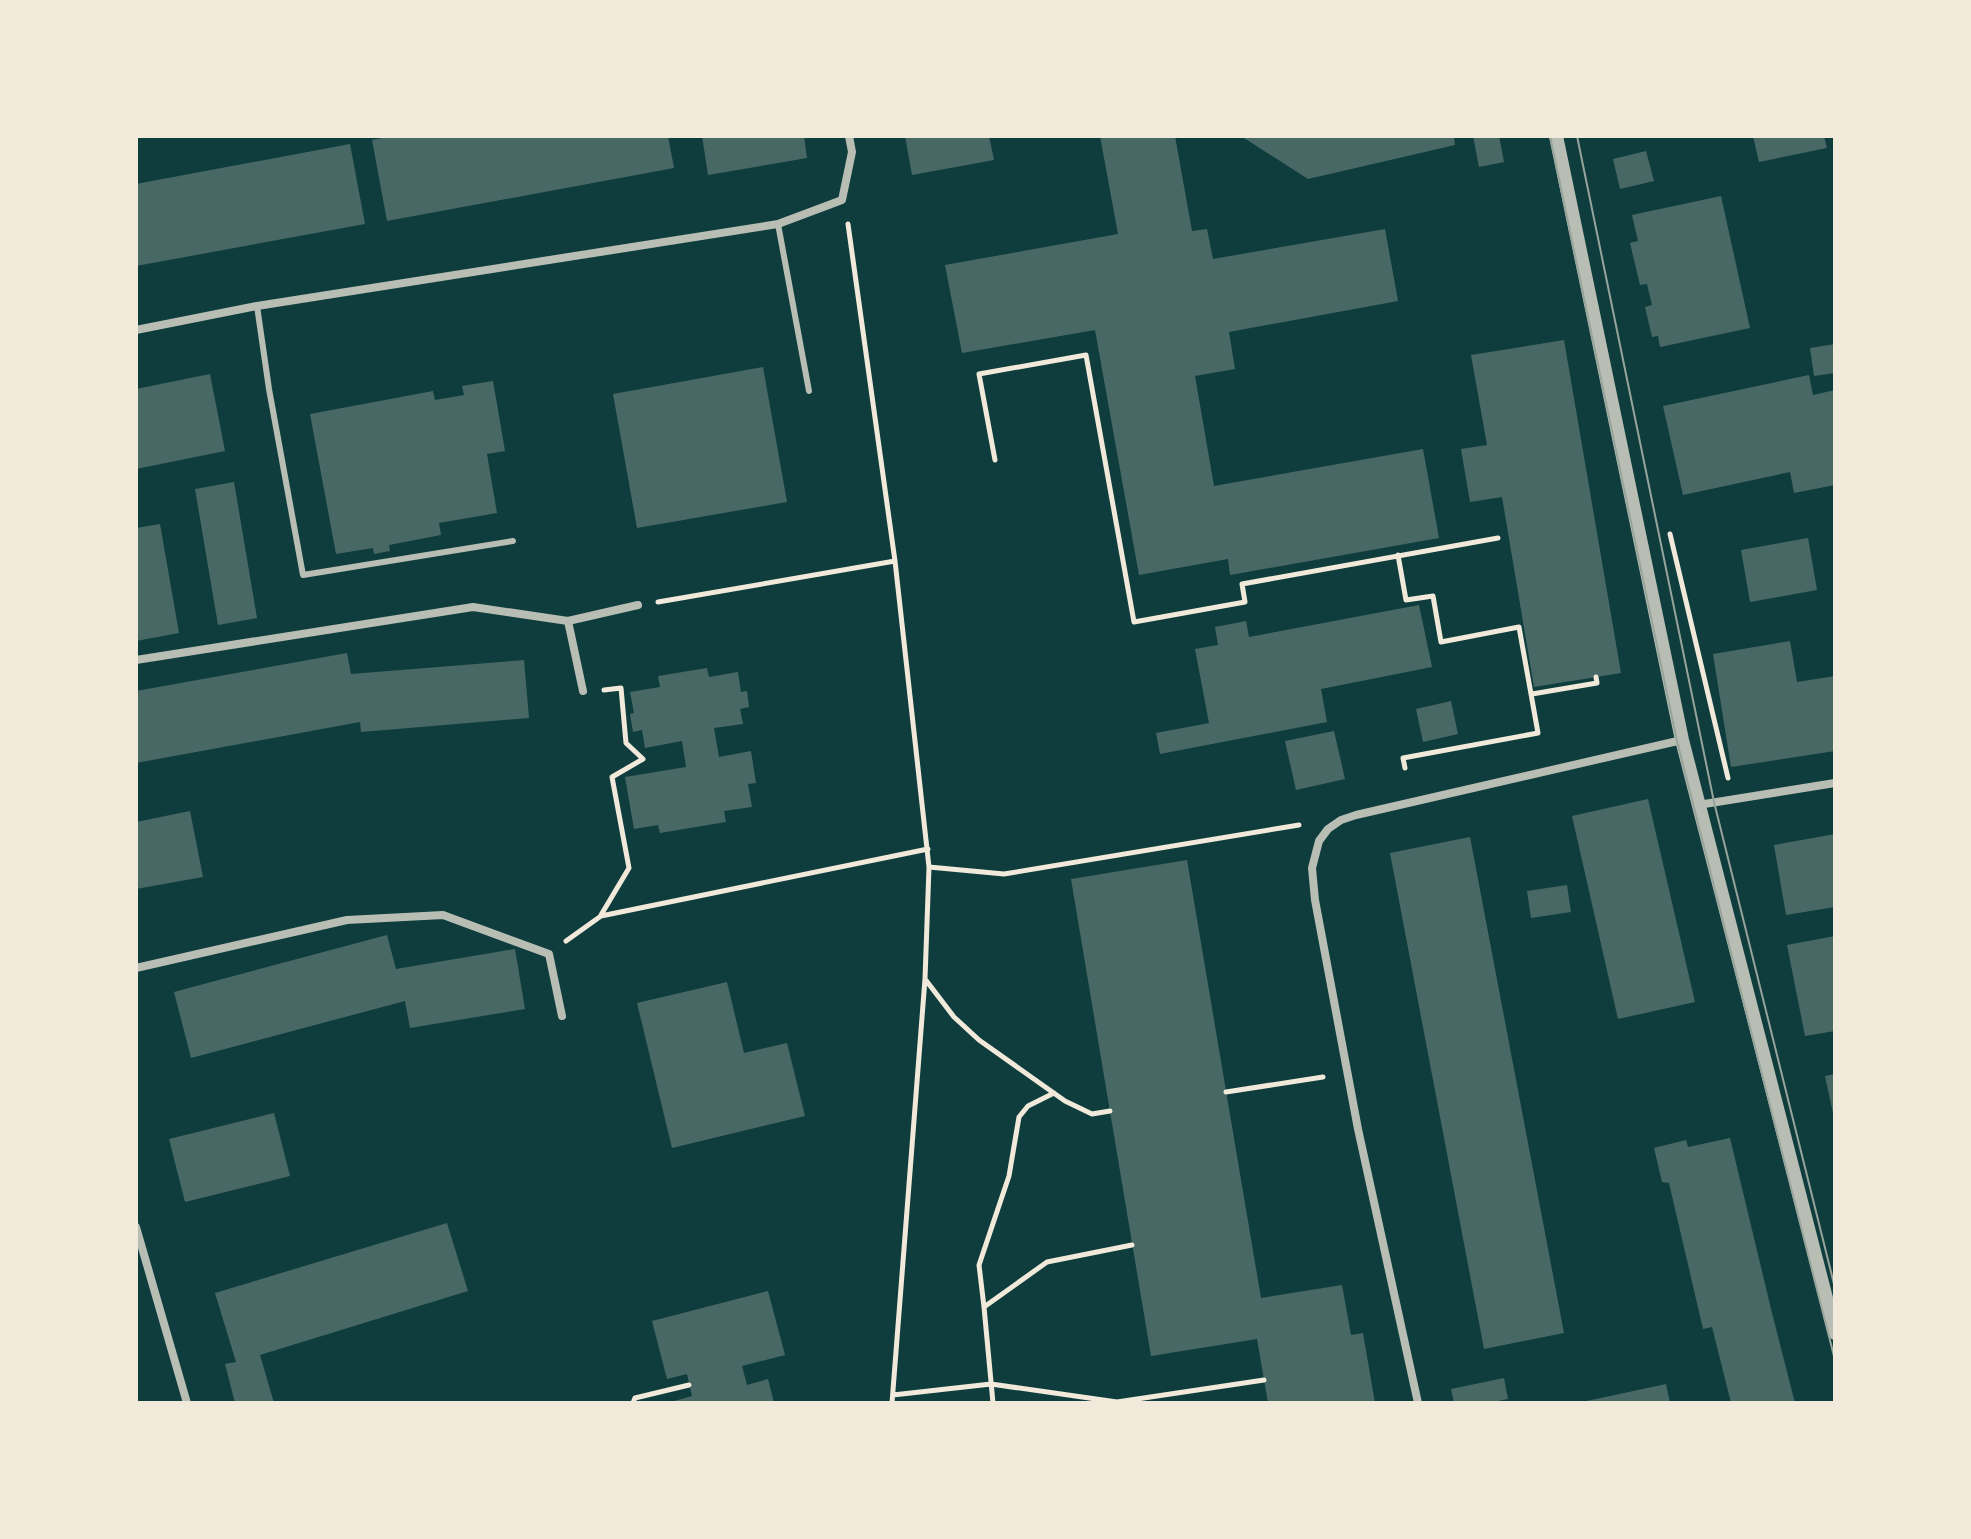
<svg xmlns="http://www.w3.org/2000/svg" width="1971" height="1539" font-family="Helvetica,sans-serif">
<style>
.building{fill:#486865}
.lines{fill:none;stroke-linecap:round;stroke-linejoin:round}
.path{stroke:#f1e9da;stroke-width:5}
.service{stroke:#b8beb3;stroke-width:6}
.minor{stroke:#b8beb3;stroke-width:8}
.tertiary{stroke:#b8beb3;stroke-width:14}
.tram{stroke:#97a49c;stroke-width:2}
</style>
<rect width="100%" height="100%" fill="#0f3d3e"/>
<path class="building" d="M 392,136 L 668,136 L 674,168 L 387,221 L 372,140 Z
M 702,136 L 804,136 L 807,158 L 708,175 Z
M 905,136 L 989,136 L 994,160 L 912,175 Z
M 1100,136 L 1175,136 L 1192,231 L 1207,229 L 1213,259 L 1385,229 L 1398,301 L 1229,332 L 1235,369 L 1195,376 L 1214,486 L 1423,449 L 1439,538 L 1230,575 L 1228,559 L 1139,575 L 1095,330 L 962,353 L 945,265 L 1118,234 Z
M 1241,136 L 1454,136 L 1455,145 L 1308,179 Z
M 1473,136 L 1499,136 L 1504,162 L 1479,167 Z
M 1753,136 L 1824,136 L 1827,148 L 1759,162 Z
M 350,144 L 365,224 L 136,266 L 136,184 Z
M 1646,151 L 1654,181 L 1620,189 L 1613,159 Z
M 1721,196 L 1750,328 L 1660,347 L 1658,336 L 1652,337 L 1645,307 L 1652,305 L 1647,284 L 1640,285 L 1630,243 L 1638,241 L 1632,215 Z
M 1564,340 L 1621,673 L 1534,687 L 1502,497 L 1470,502 L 1461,449 L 1487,445 L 1471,355 Z
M 1835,344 L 1835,373 L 1814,376 L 1810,348 Z
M 763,367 L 787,502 L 637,528 L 613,394 Z
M 210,374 L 225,451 L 136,469 L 136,389 Z
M 1809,375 L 1813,395 L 1835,390 L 1835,485 L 1794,493 L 1790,472 L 1683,495 L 1663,406 Z
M 493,381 L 505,451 L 487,454 L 497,513 L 439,523 L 441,535 L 389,545 L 390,551 L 374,554 L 373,548 L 336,554 L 310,414 L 433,391 L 435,400 L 464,395 L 462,386 Z
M 234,482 L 257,618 L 218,625 L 195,489 Z
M 160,524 L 179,633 L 136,641 L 136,528 Z
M 1808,538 L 1817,590 L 1750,602 L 1741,550 Z
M 1419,605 L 1432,667 L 1321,689 L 1327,722 L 1160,754 L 1156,733 L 1209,723 L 1195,649 L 1218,645 L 1215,627 L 1246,621 L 1249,637 Z
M 1790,641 L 1797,682 L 1835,676 L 1835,751 L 1731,767 L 1713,654 Z
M 347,653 L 351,674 L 524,660 L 529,718 L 361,732 L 360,722 L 136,763 L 136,691 Z
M 707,668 L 709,677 L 738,672 L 741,692 L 747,691 L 749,707 L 740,709 L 743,724 L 714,728 L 719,757 L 751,751 L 756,783 L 748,784 L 752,807 L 724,811 L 726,822 L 660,833 L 658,825 L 634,829 L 625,777 L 686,767 L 682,741 L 645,748 L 642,730 L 633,732 L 630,714 L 634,713 L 630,692 L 660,687 L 658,676 Z
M 1451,701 L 1458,734 L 1423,742 L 1416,709 Z
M 1334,731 L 1345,779 L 1296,790 L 1285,741 Z
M 1648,799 L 1695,1002 L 1618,1019 L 1572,816 Z
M 190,811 L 203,877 L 136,889 L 136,822 Z
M 1835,834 L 1835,907 L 1786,915 L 1774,845 Z
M 1470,837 L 1564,1333 L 1484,1349 L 1390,853 Z
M 1187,860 L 1261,1298 L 1342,1285 L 1351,1335 L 1363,1333 L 1375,1403 L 1268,1403 L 1257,1339 L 1151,1356 L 1071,879 Z
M 1567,885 L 1571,912 L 1531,918 L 1527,891 Z
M 387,935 L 396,969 L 515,949 L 525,1009 L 410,1028 L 405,1001 L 191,1058 L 174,992 Z
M 1835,936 L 1835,1031 L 1805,1036 L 1787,945 Z
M 727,982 L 744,1053 L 787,1043 L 805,1116 L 672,1148 L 637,1003 Z
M 1835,1074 L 1835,1117 L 1834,1118 L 1825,1076 Z
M 274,1113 L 290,1176 L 185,1202 L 169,1139 Z
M 1730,1138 L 1772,1313 L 1795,1403 L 1731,1403 L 1712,1327 L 1703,1329 L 1669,1183 L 1662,1182 L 1654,1148 L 1686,1140 L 1688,1147 Z
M 447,1223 L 468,1291 L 260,1355 L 274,1403 L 235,1403 L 225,1364 L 236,1362 L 215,1293 Z
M 768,1291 L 785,1355 L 742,1366 L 747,1385 L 768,1379 L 774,1403 L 667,1403 L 692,1396 L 687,1374 L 667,1379 L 652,1321 Z
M 1504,1378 L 1508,1399 L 1488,1403 L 1454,1403 L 1451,1389 Z
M 1666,1384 L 1670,1403 L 1582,1403 L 1582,1402 Z"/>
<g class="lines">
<path class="path" d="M 848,224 L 895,561 L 929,867 L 925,979 L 892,1403
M 995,460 L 979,374 L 1086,355 L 1134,622 L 1245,602 L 1242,584 L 1498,538
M 1670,534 L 1728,778
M 1398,555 L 1406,600 L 1433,596 L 1441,642 L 1519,627 L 1538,733 L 1403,758 L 1405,768
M 658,602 L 895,561
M 1532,694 L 1597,683 L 1596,677
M 929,867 L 1004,874 L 1299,825
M 601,915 L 629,868 L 612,777 L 643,759 L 626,743 L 621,688 L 604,690
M 566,941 L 601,916 L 928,849
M 925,979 L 954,1017 L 979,1040 L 1065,1101 L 1092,1114 L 1110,1111
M 1226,1092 L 1323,1077
M 984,1307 L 979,1265 L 1009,1176 L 1019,1117 L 1028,1106 L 1054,1093
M 893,1395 L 991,1384 L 1117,1402 L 1264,1380
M 633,1403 L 635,1398 L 689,1385
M 993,1403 L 984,1307 L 1047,1262 L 1132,1245"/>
<path class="service" d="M 778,224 L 809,391
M 257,306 L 269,389 L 303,575 L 513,541"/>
<path class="minor" d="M 136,330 L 257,306 L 778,224 L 842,200 L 852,152 L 849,136
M 568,621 L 583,691
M 136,660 L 473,607 L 568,621 L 638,605
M 1698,805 L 1835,783
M 136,968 L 347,920 L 443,915 L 549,954 L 562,1016
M 136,1227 L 187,1403
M 1418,1403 L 1358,1129 L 1315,900 L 1312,868 L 1319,841 L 1328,829 L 1341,820 L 1356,815 L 1682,740"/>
<path class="tertiary" d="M 1556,136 L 1682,740 L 1835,1333"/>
<path class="tram" d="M 1550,136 L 1677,741 L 1835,1360
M 1577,136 L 1714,802 L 1835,1288"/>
</g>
<rect width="1971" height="1539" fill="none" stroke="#f1e9da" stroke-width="276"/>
</svg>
